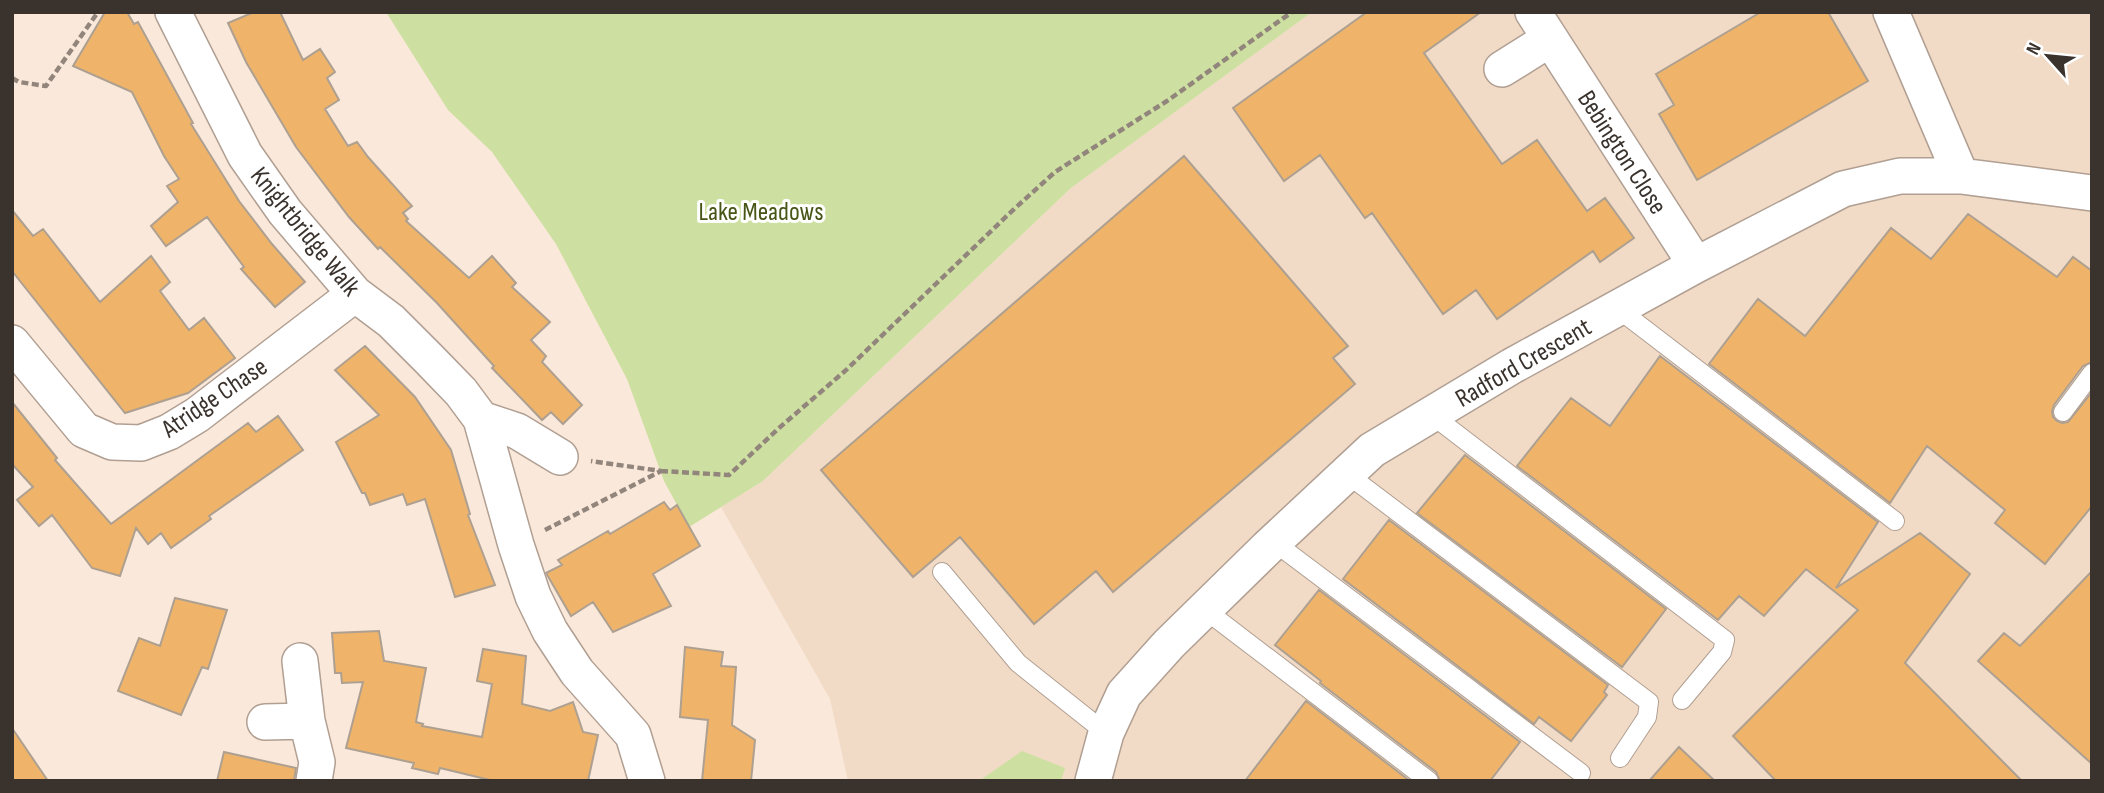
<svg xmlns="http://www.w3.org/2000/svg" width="2104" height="793" font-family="'Sofia Sans Condensed',sans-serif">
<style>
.built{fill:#f1dbc7}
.green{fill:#cee0a1}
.building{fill:#efb46a;stroke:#aea091;stroke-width:2}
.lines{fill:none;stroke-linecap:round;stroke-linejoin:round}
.service-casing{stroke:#b09f92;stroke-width:20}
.minor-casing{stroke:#b09f92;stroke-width:38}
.path{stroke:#91857c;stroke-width:4.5;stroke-dasharray:7 3.5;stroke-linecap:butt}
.service{stroke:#fff;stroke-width:18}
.minor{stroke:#fff;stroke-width:35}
.labels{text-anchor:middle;stroke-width:6;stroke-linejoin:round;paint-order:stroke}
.street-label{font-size:26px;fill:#39322d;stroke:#fff}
.park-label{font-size:26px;fill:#475517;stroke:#fff}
</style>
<rect width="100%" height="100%" fill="#fae8da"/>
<path class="built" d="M 1312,12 L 2092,12 L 2092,781 L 848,781 L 830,699 L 721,507 L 763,481 L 1071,188 Z"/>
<path class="green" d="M 386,12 L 1312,12 L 1071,188 L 763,481 L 689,527 L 664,481 L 627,379 L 556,244 L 492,152 L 448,110 Z
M 1022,751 L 1065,768 L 1061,781 L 979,781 Z"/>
<path class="building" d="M 105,12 L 127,12 L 134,24 L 138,22 L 193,123 L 191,124 L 239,201 L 272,244 L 305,282 L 275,307 L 241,269 L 244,267 L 207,217 L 166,246 L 151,226 L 178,202 L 167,186 L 179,179 L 164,156 L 132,92 L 73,66 Z
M 254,12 L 280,12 L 303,60 L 320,49 L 335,72 L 327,78 L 339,100 L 325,109 L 348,146 L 357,142 L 368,157 L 412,206 L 403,213 L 408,219 L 406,221 L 469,278 L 492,256 L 516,283 L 512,287 L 550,322 L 531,340 L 546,356 L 542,362 L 582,405 L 563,424 L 551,412 L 542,420 L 492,368 L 494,366 L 437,303 L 380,247 L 378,249 L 349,217 L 296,147 L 246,62 L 228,23 Z
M 1367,12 L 1481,12 L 1424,53 L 1502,164 L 1537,140 L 1587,211 L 1605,198 L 1634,238 L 1600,262 L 1593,251 L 1497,319 L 1476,290 L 1443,314 L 1372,213 L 1365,218 L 1320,155 L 1284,181 L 1233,108 Z
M 1761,12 L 1828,12 L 1868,81 L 1697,180 L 1659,114 L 1674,105 L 1656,74 Z
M 1184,156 L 1348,346 L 1333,358 L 1355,384 L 1113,592 L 1096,571 L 1034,624 L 960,537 L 913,577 L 821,470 Z
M 12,210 L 33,236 L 43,229 L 100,302 L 151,256 L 170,282 L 160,291 L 189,330 L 204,318 L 235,358 L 188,393 L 125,413 L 12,271 Z
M 1968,214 L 2057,277 L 2073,257 L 2092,271 L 2092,362 L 2083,366 L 2054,405 L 2052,411 L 2053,417 L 2057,421 L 2062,423 L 2068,422 L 2092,392 L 2092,506 L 2045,564 L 1995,523 L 2005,510 L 1927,446 L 1890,503 L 1709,364 L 1758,299 L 1805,336 L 1891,228 L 1931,259 Z
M 365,346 L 415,397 L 451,450 L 470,514 L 468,515 L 495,585 L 455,597 L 425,499 L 407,505 L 403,494 L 370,505 L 365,493 L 362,493 L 336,442 L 379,415 L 335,370 Z
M 1660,356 L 1878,522 L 1836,588 L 1920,533 L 1970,574 L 1905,663 L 2022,781 L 1776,781 L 1733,736 L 1858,610 L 1806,569 L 1764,616 L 1739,596 L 1718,620 L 1517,466 L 1571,398 L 1610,426 Z
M 12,402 L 57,458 L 55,460 L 111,524 L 248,423 L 256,432 L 278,416 L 303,450 L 209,516 L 211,519 L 171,548 L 161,533 L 148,544 L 136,528 L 120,576 L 92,568 L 52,515 L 39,526 L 17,500 L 33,487 L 12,464 Z
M 1465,455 L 1666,609 L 1622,667 L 1417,513 Z
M 664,502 L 670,510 L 677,505 L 700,546 L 653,574 L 671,606 L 613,632 L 593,602 L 571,616 L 546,573 L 562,565 L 558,560 L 608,531 L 610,534 Z
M 1389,520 L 1608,685 L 1604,692 L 1607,695 L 1571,741 L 1539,717 L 1534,724 L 1343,579 Z
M 2092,571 L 2092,764 L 1978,661 L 2004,633 L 2020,646 Z
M 1319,590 L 1520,742 L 1490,781 L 1440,781 L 1436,772 L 1320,683 L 1321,681 L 1275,645 Z
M 175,598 L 227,610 L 208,669 L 202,667 L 181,715 L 118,691 L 139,638 L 160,646 Z
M 379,631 L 384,661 L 426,668 L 416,722 L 423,724 L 422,726 L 482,737 L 492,684 L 477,681 L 483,649 L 526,656 L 522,704 L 550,711 L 573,702 L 583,732 L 598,735 L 588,781 L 494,781 L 440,768 L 438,774 L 412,768 L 414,763 L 346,748 L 363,682 L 342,683 L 341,673 L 335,673 L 332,633 Z
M 685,647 L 723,652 L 721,666 L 736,667 L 732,725 L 755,740 L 751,781 L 702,781 L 708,720 L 680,717 Z
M 1306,701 L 1410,781 L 1245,781 Z
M 12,728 L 48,781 L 12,781 Z
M 1679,747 L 1715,781 L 1649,781 Z
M 224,752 L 296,768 L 294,781 L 217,781 Z"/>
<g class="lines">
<defs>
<path id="service" d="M 1617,308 L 1895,521
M 2063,412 L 2092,373
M 1432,415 L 1725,640 L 1722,652 L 1682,700
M 1347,474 L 1649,702 L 1647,717 L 1620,758
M 1274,542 L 1581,773
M 942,572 L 1018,663 L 1106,733
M 1204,609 L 1429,781"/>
<path id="minor" d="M 173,12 L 245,155 L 285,212 L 355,294 L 391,321 L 429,359 L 461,392 L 481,419 L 516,545 L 533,596 L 550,631 L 577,672 L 633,735 L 647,781
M 1533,12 L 1696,265
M 1891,12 L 1961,176
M 1502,69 L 1550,39
M 12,343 L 84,430 L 112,442 L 141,443 L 169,432 L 197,415 L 355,294
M 481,419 L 517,431 L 560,457
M 300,661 L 307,721
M 265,722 L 307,721 L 317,762 L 314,781
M 1093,781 L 1106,733 L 1124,694 L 1169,644 L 1267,548 L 1372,450 L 1512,366 L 1696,265 L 1843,189 L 1900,176 L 1961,176 L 2092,193"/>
</defs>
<use href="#service" class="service-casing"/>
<use href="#minor" class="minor-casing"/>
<path class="path" d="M 12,78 L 19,82 L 46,86 L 98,12
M 661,471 L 729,475 L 779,428 L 845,371 L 1012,211 L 1055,172 L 1167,101 L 1292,12
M 545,530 L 661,471 L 591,461"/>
<use href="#service" class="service"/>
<use href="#minor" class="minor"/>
</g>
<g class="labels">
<g class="street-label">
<text transform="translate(1623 152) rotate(57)" y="9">Bebington Close</text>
<text transform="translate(306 231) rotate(51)" y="9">Knightbridge Walk</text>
<text transform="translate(1523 362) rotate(-30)" y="9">Radford Crescent</text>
<text transform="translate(214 397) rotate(-34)" y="9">Atridge Chase</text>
</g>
<g class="park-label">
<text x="761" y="220">Lake Meadows</text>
</g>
</g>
<rect width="2104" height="793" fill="none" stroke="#39322d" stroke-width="28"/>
<g transform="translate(2048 56) rotate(297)" stroke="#ffffff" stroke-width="5" paint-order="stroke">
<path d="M0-5L12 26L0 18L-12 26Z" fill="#39322d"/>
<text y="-10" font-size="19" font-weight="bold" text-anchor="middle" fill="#39322d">N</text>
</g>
</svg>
